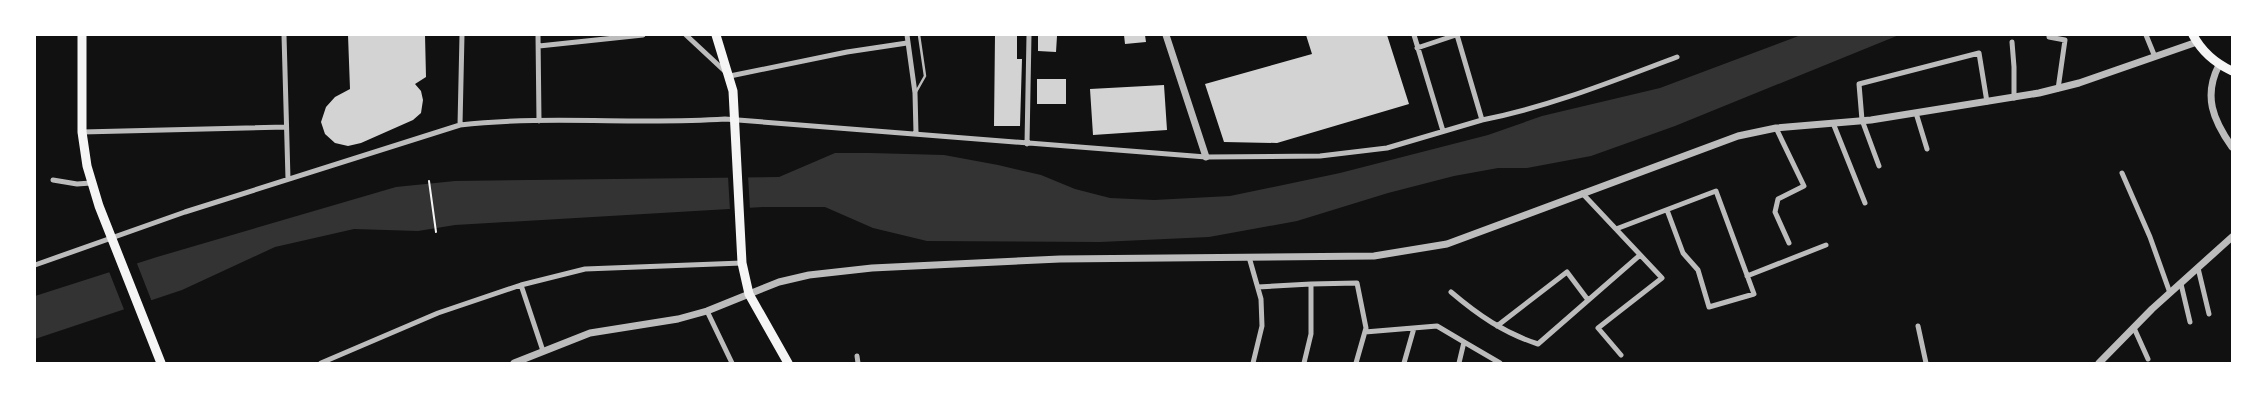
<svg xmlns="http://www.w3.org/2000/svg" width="2267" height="398" font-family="Literata,serif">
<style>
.water{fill:#333}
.pier{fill:#111}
.building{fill:#d3d3d3}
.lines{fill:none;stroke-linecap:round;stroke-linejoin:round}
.path{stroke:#f5f5f5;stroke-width:2}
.service{stroke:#bcbcbc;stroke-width:2.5}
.minor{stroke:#bcbcbc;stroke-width:5}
.tertiary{stroke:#bcbcbc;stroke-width:7}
.primary{stroke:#f5f5f5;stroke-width:9}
.trunk{stroke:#f5f5f5;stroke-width:9}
</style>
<rect width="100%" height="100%" fill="#111"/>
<path class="water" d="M 1801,35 L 1899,35 L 1675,126 L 1591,156 L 1527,168 L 1498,168 L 1454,176 L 1388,193 L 1297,221 L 1209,237 L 1100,242 L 927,241 L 873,228 L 825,207 L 763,207 L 455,225 L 418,231 L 354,229 L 275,247 L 182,290 L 35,339 L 35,296 L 157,257 L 396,187 L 455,181 L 779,177 L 835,153 L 870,153 L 944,155 L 998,165 L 1041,175 L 1075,189 L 1110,198 L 1154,200 L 1230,196 L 1340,173 L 1488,135 L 1542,116 L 1660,88 Z"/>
<path class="pier" d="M 748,175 L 750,210 L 730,211 L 728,176 Z
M 136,261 L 152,302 L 125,312 L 108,269 Z"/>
<path class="building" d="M 348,35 L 425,35 L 426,77 L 415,84 L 421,91 L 423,100 L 421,113 L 413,120 L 361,143 L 348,146 L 335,143 L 325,134 L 321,122 L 326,107 L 335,97 L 350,89 Z
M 995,35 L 1017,35 L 1017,59 L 1022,59 L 1020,126 L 994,126 Z
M 1124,35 L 1145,35 L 1146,42 L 1125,44 Z
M 1306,35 L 1387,35 L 1409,104 L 1277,143 L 1224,142 L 1205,84 L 1312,54 Z
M 1038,36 L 1057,36 L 1056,52 L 1038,51 Z
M 1037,79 L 1066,79 L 1066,104 L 1037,104 Z
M 1164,85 L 1167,130 L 1093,135 L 1090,89 Z"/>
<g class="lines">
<path class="path" d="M 429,181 L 436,232"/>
<path class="service" d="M 916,92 L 925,76 L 919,35"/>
<path class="minor" d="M 284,35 L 288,179
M 538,35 L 539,121
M 686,35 L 730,76 L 847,52 L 907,43
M 907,35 L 915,93 L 916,133
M 1414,35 L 1443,131
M 2049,35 L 2049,37 L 2065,40 L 2058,89
M 2146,35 L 2155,57
M 2012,42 L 2014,67 L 2014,98
M 539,46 L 643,35
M 1417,48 L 1456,35
M 1916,113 L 1927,149
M 1482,120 C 1549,107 1613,81 1677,57
M 1833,123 L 1865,203
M 460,125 L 462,35
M 1776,128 L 1804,186 L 1778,199 L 1775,212 L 1789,243
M 82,132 L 286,127
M 1027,144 L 1029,35
M 1879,166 L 1862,120 L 1859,84 L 1979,53 L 1987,102
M 2122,173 L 2150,237 L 2170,293
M 53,180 L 77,184 L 91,183
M 1582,193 L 1662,278 L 1598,328 L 1621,355
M 1616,229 L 1716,191 L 1754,294 L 1709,307 L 1698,270 L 1683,253 L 1667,210
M 1249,257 L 1261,299 L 1262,326 L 1253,363
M 35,265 L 185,212 L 460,125 C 548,115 637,125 725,119 L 1206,157 L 1320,156 L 1387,148 L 1482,120 L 1457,35
M 2198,268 L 2209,314
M 1747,276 L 1826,245
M 1311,284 L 1357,283 L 1366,328 L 1356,363
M 2181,284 L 2190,322
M 521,285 L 543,351
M 1258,287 L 1311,284 L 1311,334 L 1304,363
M 1451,292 C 1478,315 1504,333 1538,344 L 1640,255
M 707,311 L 732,363
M 1497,326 L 1567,272 L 1588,300
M 1918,326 L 1926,363
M 2134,328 L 2148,359
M 1365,332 L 1437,326 L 1464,342 L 1459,363
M 1464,342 L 1500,363
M 857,356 L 858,363
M 321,363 L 438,313 L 521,285 L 585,269 L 742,263
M 1404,363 L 1414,328"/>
<path class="tertiary" d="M 1166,35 L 1206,157
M 2219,65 C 2203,96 2213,120 2232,147
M 514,363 L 590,333 L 678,319 L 707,311 L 779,282 L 809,275 L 872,268 L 1060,259 L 1374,256 L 1447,244 L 1738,136 L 1776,128 L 1871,120 L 2039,93 L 2079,83 L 2197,42
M 2099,363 L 2152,309 L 2232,237"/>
<path class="primary" d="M 82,35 L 82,132 L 87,166 L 99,206 L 161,363"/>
<path class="trunk" d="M 716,35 L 733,91 L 742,263 L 749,294 L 788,363
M 2193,35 C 2202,52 2215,63 2232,71"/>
</g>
<rect width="2267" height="398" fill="none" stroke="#ffffff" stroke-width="72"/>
</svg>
